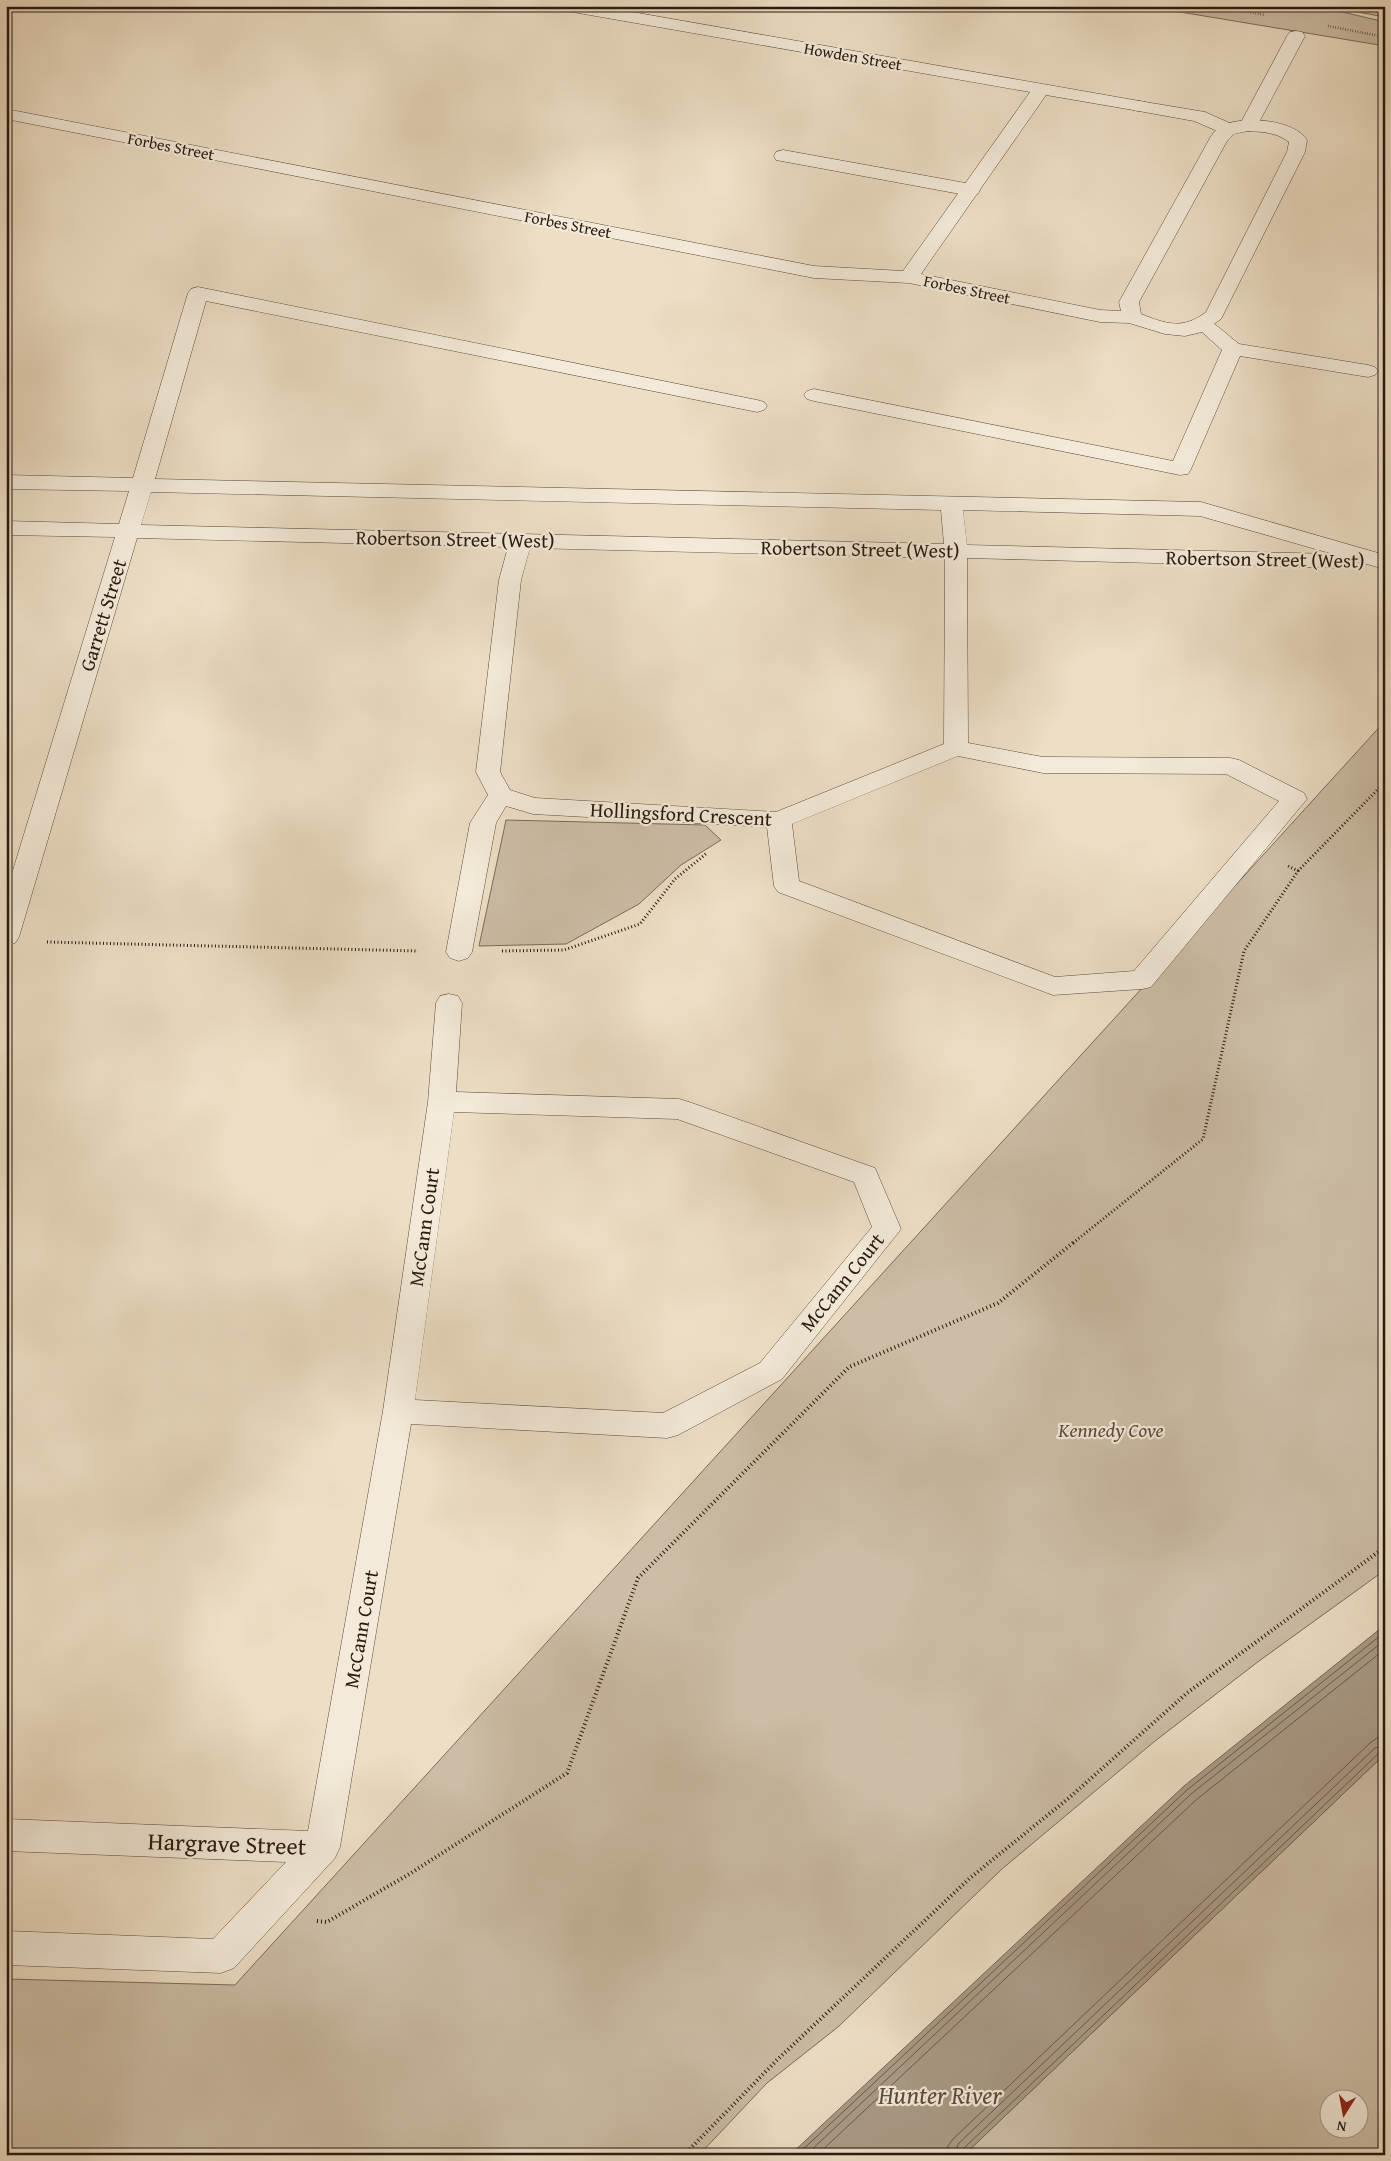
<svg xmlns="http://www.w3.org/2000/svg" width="1391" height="2161" font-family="'Gentium Book Plus',serif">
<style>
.green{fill:#ccbda6;stroke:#7a6b5b;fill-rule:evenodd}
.water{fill:#aa9b87;stroke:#766757}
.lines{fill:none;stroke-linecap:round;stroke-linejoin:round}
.shore{stroke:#6a5a4c;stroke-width:1}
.service-casing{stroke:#5a4a3d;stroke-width:1}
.minor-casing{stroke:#5a4a3d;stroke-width:1}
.path-far2{stroke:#291910;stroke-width:2.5;stroke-dasharray:0.5 2;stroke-linecap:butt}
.path-far1{stroke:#291910;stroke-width:3;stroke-dasharray:1 2.5;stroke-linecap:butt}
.path{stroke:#291910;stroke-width:4;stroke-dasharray:1 3;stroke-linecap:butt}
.service{fill:#f3ead9;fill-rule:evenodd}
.minor{fill:#f3ead9;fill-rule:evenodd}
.labels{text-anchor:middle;stroke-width:4.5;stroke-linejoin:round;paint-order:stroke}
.far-street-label{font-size:16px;fill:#291910;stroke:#f3ead9}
.street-label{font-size:20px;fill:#291910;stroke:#f3ead9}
.park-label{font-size:20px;font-style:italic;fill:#5a4a3d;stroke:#f3ead9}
.near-street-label{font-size:24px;fill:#291910;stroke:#f3ead9}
.near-water-label{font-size:25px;font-style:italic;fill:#5d4d40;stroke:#f3ead9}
</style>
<rect width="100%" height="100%" fill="#eddec5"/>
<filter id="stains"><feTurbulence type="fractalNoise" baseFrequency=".004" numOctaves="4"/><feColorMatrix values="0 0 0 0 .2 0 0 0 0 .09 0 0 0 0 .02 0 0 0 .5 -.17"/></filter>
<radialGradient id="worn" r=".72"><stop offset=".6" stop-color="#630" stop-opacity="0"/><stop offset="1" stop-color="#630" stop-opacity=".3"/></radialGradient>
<path class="green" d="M 1144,6 L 1317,6 L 1385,22 L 1385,46 Z
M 1324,6 L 1377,6 L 1385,9 L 1385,17 Z
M 1385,721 L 1385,1570 L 1259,1661 L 1155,1741 L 1002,1869 L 838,2027 L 767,2083 L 699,2155 L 6,2155 L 6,1979 L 235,1985 Z
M 506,820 L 705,825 L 721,840 L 681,865 L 639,904 L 566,944 L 479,946 Z
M 1385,1754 L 1385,2155 L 964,2155 ZM 1328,2098 L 1358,2098 L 1358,2128 L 1328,2128 Z"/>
<path class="water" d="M 1385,1625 L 1385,1754 L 964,2155 L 790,2155 L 1184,1786 Z"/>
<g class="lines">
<path class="shore" d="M 797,2155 L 1187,1790 L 1385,1632
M 806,2155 L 1191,1794 L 1385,1640
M 817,2155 L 1196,1800 L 1385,1649
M 947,2155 L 948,2146 L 953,2139 L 1370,1743 L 1377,1738 L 1385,1737
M 955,2155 L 958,2144 L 1375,1748 L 1385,1745
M 961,2155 L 963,2149 L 1379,1753 L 1385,1751"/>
<defs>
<path id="service" d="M 1296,31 L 1302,32 L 1305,36 L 1257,126 L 1254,130 L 1248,131 L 1242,130 L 1239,126 L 1287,36 L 1290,32 Z
M 1139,101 L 1205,112 L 1234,125 L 1237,129 L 1234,133 L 1228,134 L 1222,133 L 1194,121 L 1133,110 L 1130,106 L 1133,102 Z
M 783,150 L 971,184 L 978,186 L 980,190 L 978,194 L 971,196 L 776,160 L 774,156 L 776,152 Z
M 1204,319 L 1211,321 L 1239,344 L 1368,365 L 1375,367 L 1378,371 L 1375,375 L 1368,377 L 1240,356 L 1191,469 L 1188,474 L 1180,475 L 814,401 L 807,399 L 804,395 L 807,391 L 814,389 L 1173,461 L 1222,350 L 1194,325 L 1197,321 Z"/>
<path id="minor" d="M 559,6 L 598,6 L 1145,102 L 1148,106 L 1145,110 L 1139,111 L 1046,95 L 921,274 L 1100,310 L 1121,311 L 1119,302 L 1210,138 C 1213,133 1218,127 1223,125 C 1245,116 1293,119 1307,140 L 1305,152 L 1221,319 L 1202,332 L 1185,336 L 1165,334 L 1129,323 L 1100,322 L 909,283 L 814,278 L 6,119 L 6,109 L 814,266 L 903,271 L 1030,92 L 567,11 L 561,10 ZM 1248,131 C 1263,132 1276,132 1289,142 L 1287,152 L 1206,312 C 1183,330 1166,324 1141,314 L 1139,302 L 1227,141 L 1234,134 Z
M 198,287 L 757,400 L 764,402 L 767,406 L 764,410 L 757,412 L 206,301 L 155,479 L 1201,502 L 1385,555 L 1385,567 L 1381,568 L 1352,560 L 1350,566 L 1342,568 L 967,558 L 968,743 L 1043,757 L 1230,758 L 1239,760 L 1304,793 L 1307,799 L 1151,987 L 1142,989 L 1053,995 L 778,892 L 774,886 L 767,827 L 533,814 L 506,806 L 496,823 L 472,952 L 468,958 L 459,961 L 450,958 L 446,952 L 470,823 L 488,795 L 476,772 L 499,580 L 508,547 L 137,538 L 19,937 L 15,943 L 6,946 L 6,893 L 115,537 L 6,535 L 6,521 L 119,524 L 129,491 L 6,489 L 6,475 L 133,478 L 188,293 L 191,289 ZM 151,492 L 941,510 L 944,544 L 141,525 ZM 963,510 L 1200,516 L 1333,554 L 967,545 ZM 530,548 L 945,558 L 944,744 L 776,812 L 535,798 L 510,790 L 500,772 L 521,580 ZM 958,756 L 1043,773 L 1226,774 L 1279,801 L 1134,971 L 1055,977 L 799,881 L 792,824 Z
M 449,994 L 458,996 L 462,1003 L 456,1092 L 679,1099 L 689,1102 L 875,1168 L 901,1229 L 782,1379 L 678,1435 L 667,1438 L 411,1424 L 340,1847 L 335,1858 L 234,1968 L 221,1973 L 6,1965 L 6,1931 L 213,1939 L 286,1862 L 6,1851 L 6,1819 L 308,1831 L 383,1411 L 428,1102 L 436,1003 L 440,996 ZM 454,1112 L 677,1119 L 854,1182 L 872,1227 L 760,1363 L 663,1413 L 415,1400 Z"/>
</defs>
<use href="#service" class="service-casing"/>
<use href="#minor" class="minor-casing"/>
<path class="path-far2" d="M 1186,6 L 1244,11 L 1265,15
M 1328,26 L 1385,37"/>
<path class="path-far1" d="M 1298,871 L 1385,782
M 47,942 L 418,951
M 502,951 L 564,950 L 640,924 L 675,879 L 707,853
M 1073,1243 L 1203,1139 L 1244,951 L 1298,871 L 1288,866"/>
<path class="path" d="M 317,1921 L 327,1922 L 411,1873 L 567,1773 L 638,1578 L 849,1367 L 998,1303 L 1074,1242
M 684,2155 L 777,2060 L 970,1878 L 1070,1797 L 1187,1693 L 1385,1547"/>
<use href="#service" class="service"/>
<use href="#minor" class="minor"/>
</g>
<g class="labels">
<g class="far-street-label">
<text transform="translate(853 56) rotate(10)" y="6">Howden Street</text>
<text transform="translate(171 146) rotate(11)" y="6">Forbes Street</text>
<text transform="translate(568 224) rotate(11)" y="6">Forbes Street</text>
<text transform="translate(967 289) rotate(12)" y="6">Forbes Street</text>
</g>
<g class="street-label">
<text transform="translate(455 539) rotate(1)" y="7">Robertson Street (West)</text>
<text transform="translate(860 549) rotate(1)" y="7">Robertson Street (West)</text>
<text transform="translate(1265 559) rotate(1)" y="7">Robertson Street (West)</text>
<text transform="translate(103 615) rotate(-73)" y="7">Garrett Street</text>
<text transform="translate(681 814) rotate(3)" y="7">Hollingsford Crescent</text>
<text transform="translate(424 1227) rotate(-82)" y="7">McCann Court</text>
<text transform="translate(842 1282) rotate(-51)" y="7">McCann Court</text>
<text transform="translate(361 1629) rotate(-80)" y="7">McCann Court</text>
</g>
<g class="park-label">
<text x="1111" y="1437">Kennedy Cove</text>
</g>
<g class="near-street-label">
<text transform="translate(227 1844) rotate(2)" y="8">Hargrave Street</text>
</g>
<g class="near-water-label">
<text x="940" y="2104">Hunter River</text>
</g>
</g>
<rect width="1391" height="2161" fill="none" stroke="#eddec5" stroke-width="25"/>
<rect x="8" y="8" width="1376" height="2146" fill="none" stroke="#291910" stroke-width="2.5"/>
<rect x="12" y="12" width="1366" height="2136" fill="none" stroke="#291910"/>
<g transform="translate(1344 2114) rotate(191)"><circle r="24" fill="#f3ead9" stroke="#a29689"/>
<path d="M0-4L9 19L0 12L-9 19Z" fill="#8f2418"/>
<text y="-8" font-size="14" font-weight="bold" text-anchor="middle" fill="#291910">N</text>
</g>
<rect width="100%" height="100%" filter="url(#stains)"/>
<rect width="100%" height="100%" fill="url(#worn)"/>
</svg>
